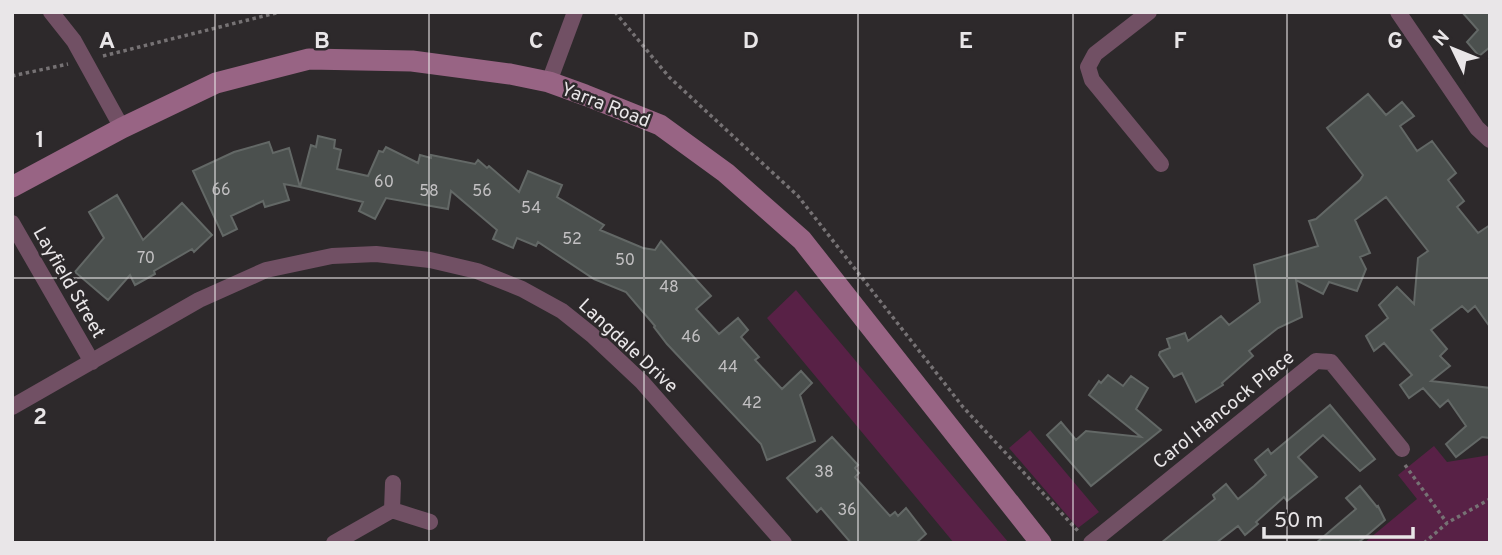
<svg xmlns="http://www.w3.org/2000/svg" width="1502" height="555" font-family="Overpass,sans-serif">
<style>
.green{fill:#582146}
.building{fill:#4b504e;stroke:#636866;stroke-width:2}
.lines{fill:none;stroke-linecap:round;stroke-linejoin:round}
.path{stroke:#767274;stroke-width:3.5;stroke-dasharray:3.5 3.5;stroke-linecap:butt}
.street{stroke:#715064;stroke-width:16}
.secondary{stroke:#986484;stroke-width:21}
.grid{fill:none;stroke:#e9e6e8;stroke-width:2;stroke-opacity:0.55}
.labels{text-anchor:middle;stroke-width:5;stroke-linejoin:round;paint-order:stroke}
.number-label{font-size:16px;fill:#c2c0c2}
.street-label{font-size:19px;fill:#e9e6e8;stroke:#2d292b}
.grid-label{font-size:23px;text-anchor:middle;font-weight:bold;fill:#e9e6e8;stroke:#2d292b;stroke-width:5;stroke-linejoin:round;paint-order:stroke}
</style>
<rect width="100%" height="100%" fill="#2d292b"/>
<path class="green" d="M 796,290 L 1009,543 L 954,543 L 767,318 Z
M 1030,430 L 1099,512 L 1078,528 L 1009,448 Z
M 1434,446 L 1447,462 L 1490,455 L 1490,543 L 1364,543 L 1417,499 L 1398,475 Z"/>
<path class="building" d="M 1462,12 L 1490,12 L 1490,47 L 1479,56 L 1467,42 L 1478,30 Z
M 1368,94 L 1386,115 L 1402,102 L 1414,116 L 1400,126 L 1417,151 L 1432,141 L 1456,173 L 1448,180 L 1464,201 L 1457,207 L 1478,233 L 1490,225 L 1490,327 L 1475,306 L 1468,312 L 1462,306 L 1431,330 L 1447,349 L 1440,356 L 1450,366 L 1431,381 L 1490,388 L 1490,438 L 1482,437 L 1456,457 L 1446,444 L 1466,426 L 1448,400 L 1440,407 L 1423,388 L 1409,398 L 1400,385 L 1412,375 L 1384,343 L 1374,351 L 1366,336 L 1388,318 L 1379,305 L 1397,287 L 1414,304 L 1418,258 L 1428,251 L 1386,197 L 1355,220 L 1370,253 L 1360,257 L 1366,269 L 1357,291 L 1329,282 L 1323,294 L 1296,280 L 1302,317 L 1278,328 L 1249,351 L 1253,356 L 1222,383 L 1223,385 L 1196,402 L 1182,373 L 1174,377 L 1159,355 L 1160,352 L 1170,348 L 1167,339 L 1185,333 L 1188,341 L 1221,316 L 1229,325 L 1260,302 L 1254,265 L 1318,246 L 1309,221 L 1316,219 L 1360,180 L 1363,175 L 1327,128 Z
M 318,136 L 335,140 L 334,148 L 341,150 L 337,169 L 368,176 L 379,151 L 383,152 L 386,147 L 418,163 L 420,155 L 431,158 L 431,155 L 475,164 L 478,160 L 487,168 L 489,166 L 519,192 L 528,171 L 562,185 L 557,197 L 604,225 L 600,230 L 643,248 L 655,250 L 661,241 L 711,296 L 696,309 L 719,334 L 738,318 L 748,330 L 741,337 L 759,357 L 755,360 L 782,389 L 801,371 L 812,383 L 800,395 L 815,441 L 767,460 L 761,444 L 667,344 L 654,327 L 655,326 L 626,292 L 594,279 L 538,242 L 536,246 L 517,238 L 513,248 L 493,239 L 497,230 L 451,191 L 448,209 L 386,198 L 375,219 L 359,211 L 363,202 L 300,187 L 311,145 L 316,147 Z
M 269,142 L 273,153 L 289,148 L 300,187 L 284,184 L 289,200 L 265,207 L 263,201 L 231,216 L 237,229 L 223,236 L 193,171 L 234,152 Z
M 117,195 L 143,240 L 182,203 L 212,235 L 194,252 L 192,249 L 154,271 L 155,274 L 135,285 L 130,275 L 108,300 L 75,272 L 104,238 L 89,212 Z
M 1108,375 L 1123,386 L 1131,376 L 1148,388 L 1136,409 L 1161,430 L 1091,486 L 1047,435 L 1061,422 L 1076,440 L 1086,431 L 1141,437 L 1089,395 L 1099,381 L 1101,383 Z
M 1330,405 L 1375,459 L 1360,471 L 1323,435 L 1298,457 L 1317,477 L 1287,501 L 1284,497 L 1256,522 L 1258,524 L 1245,535 L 1238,526 L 1216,543 L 1161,543 L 1215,499 L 1213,495 L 1226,484 L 1238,499 L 1254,486 L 1266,475 L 1255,460 L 1268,449 L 1271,454 Z
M 832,437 L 858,465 L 855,468 L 859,473 L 855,477 L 890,516 L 895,512 L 898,516 L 906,508 L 926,534 L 916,543 L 851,543 L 821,508 L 817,512 L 787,478 Z
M 1360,486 L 1377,507 L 1378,506 L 1385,520 L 1358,543 L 1316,543 L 1356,509 L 1346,498 Z"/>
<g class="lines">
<path class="path" d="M 615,12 L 669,77 L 798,196 L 963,407 L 1078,531
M 103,56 L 280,12
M 12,76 L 68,64
M 1405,465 L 1447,523
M 1424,543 L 1447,523 L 1490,499"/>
<path class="street" d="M 51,12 L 74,41 L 122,128
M 1149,12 L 1095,54 L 1088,67 L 1092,80 L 1161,164
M 1398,12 L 1477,128 L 1490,140
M 549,82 L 575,12
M 12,223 L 92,362
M 12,407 L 199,300 L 266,270 L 332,256 L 376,254 L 430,260 L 477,271 L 522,289 L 562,311 L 592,335 L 642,382 L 784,543
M 393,483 L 392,510 L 430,522
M 334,543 L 392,510
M 1091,543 L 1316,361 L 1331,362 L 1402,449"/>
<path class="secondary" d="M 12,187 L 122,128 L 216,83 L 309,59 L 412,61 L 510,74 L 549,82 L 585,95 L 660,125 L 726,173 L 802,240 L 1041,543"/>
</g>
<path class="grid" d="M 215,12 L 215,543M 429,12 L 429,543M 644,12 L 644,543M 858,12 L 858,543M 1073,12 L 1073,543M 1287,12 L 1287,543M 12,278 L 1490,278"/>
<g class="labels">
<g class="number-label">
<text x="384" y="187">60</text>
<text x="221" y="195">66</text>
<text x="429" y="196">58</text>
<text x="482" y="196">56</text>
<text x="531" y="213">54</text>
<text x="572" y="244">52</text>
<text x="146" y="263">70</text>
<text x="625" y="265">50</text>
<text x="669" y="292">48</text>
<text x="691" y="342">46</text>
<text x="728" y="372">44</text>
<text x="752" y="408">42</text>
<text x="824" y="477">38</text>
<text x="847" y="515">36</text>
</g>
<g class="street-label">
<text transform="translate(606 104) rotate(21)" y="7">Yarra Road</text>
<text transform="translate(70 282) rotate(60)" y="7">Layfield Street</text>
<text transform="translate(629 345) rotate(43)" y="7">Langdale Drive</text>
<text transform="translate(1223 409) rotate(-39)" y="7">Carol Hancock Place</text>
</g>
</g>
<g class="grid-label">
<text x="107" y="48">A</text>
<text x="322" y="48">B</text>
<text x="536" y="48">C</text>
<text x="751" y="48">D</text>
<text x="966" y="48">E</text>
<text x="1180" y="48">F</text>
<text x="1395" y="48">G</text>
<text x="40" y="147">1</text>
<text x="40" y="424">2</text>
</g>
<rect width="1502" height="555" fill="none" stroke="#e9e6e8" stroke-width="28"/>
<g transform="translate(1453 49) rotate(313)" stroke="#2d292b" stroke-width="5" paint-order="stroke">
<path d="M0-5L12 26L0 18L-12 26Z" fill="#e9e6e8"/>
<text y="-10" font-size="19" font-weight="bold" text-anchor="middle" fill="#e9e6e8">N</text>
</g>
<path d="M1264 527v10h149v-10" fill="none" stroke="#e9e6e8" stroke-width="3.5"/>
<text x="1274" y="527" font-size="21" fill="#e9e6e8" stroke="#2d292b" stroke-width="5" paint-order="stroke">50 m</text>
</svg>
